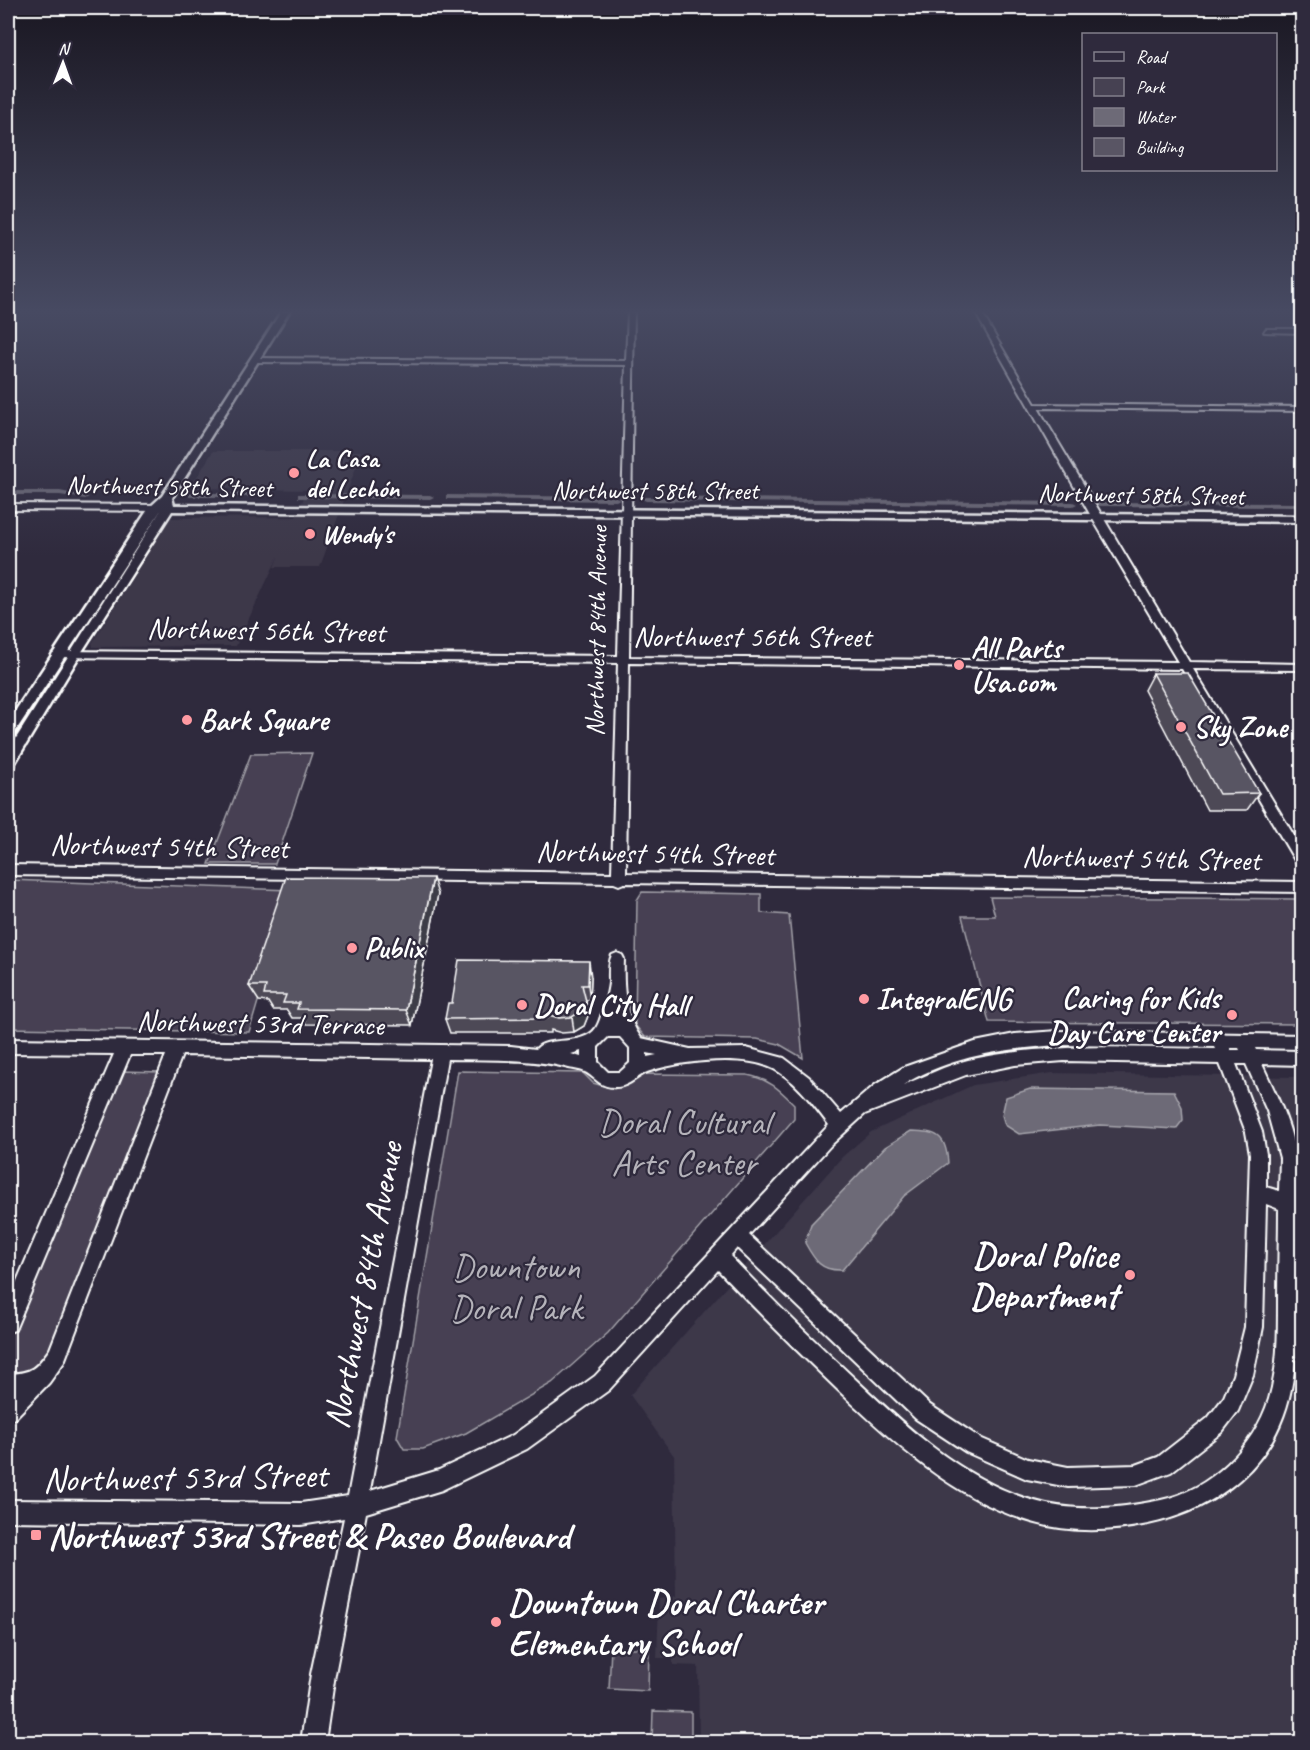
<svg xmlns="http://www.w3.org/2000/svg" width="1310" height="1750" font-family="Caveat,sans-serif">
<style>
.built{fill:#3c3749}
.green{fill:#464152;stroke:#a2a0a8;stroke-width:1.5}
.water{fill:#6d6a77;stroke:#a7a6ad;stroke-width:1.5}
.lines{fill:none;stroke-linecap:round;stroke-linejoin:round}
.canal{fill:#6d6a77;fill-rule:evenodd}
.minor-casing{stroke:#fff;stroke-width:4}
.major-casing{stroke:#fff;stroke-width:5}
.minor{fill:#2f2a3d;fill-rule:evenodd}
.major{fill:#2f2a3d;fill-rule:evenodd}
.wall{fill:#4d4956;stroke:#fff;stroke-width:1.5}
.shaded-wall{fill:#3e3c46;stroke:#fff;stroke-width:1.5}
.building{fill:#595564;stroke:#fff;stroke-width:1.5}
.poi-dot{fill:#ff9aa2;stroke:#2f2a3d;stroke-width:2}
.labels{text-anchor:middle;stroke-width:4.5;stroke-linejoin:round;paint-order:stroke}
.far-poi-label{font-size:26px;font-weight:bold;fill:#fff;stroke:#2f2a3d;text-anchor:start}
.far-street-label{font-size:26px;fill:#fff;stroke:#2f2a3d}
.street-label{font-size:30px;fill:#fff;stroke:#2f2a3d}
.poi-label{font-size:30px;font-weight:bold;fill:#fff;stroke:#2f2a3d;text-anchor:start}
.near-park-label{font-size:36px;fill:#b5b3ba;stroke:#2f2a3d}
.near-poi-label{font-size:36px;font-weight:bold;fill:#fff;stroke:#2f2a3d;text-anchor:start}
.near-street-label{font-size:36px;fill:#fff;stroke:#2f2a3d}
</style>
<rect width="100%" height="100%" fill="#2f2a3d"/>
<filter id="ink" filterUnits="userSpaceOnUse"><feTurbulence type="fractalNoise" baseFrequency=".0167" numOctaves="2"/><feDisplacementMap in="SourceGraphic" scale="12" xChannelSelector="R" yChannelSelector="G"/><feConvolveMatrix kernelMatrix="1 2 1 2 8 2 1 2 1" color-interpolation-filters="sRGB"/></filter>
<g filter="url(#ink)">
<path class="built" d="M 213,451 L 362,451 L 320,567 L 274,567 L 278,557 L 236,646 L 93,647 L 92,643 L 170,518 L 296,517 L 307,490 L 190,488 Z
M 1052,1073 L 1302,1077 L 1302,1742 L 699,1742 L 698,1666 L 673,1665 L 673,1658 L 657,1658 L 659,1599 L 676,1596 L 674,1456 L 630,1395 L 842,1157 L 871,1132 L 973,1085 Z"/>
<path class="green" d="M 312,753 L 275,864 L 209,864 L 251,754 Z
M 8,880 L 291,890 L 249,1032 L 8,1028 Z
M 642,892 L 761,894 L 761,913 L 789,915 L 803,1058 L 779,1044 L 757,1039 L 645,1037 L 635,1025 L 637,900 Z
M 990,897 L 1302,899 L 1302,1024 L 989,1022 L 962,916 L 995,916 Z
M 119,1071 L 162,1072 L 51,1355 L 43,1365 L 11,1378 L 8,1376 L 8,1333 Z
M 458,1071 L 583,1073 L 593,1083 L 614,1089 L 645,1074 L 747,1075 C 769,1079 779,1089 794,1104 L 794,1119 L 608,1333 L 552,1383 L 466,1433 L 423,1449 L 404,1449 L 397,1437 Z
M 611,1648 L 649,1648 L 648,1691 L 609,1689 Z
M 653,1711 L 691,1712 L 691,1742 L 652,1742 Z"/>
<path class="water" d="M 1030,1089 L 1174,1091 L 1182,1107 L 1183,1120 L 1176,1129 L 1100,1125 L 1019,1134 L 1005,1125 L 1002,1115 L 1006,1097 Z
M 911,1131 C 937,1132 946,1134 948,1163 L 904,1196 L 842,1270 C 821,1271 815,1261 805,1243 L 811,1224 L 885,1147 Z"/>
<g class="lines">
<path class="canal" d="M 8,491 L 60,491 L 89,497 L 85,499 L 60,495 L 8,495 Z
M 189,493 L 253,493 L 257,495 L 253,497 L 189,497 Z
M 298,494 L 430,495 L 434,497 L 430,499 L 301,498 L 298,498 Z
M 446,495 L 616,497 L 620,499 L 616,501 L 449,499 L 446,499 Z
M 643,497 L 1073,502 L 1077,504 L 1073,506 L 646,501 L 642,499 Z
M 1097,502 L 1302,503 L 1302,507 L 1100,506 L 1096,504 Z"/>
<defs>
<path id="minor" d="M 628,312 L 634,312 L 629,657 L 1178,662 L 1091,516 L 975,312 L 981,312 L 1035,404 L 1302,407 L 1302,411 L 1038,408 L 1189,662 L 1302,664 L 1302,670 L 1193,669 L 1302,849 L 1302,865 L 1297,864 L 1182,669 L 629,663 L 626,873 L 1302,882 L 1302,892 L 624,883 L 619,885 L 614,883 L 8,875 L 8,865 L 612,873 L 618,663 L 57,657 L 52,654 L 57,651 L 618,656 L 626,365 L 254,362 L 250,360 L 254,358 L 626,361 Z
M 1266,329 L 1302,329 L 1302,333 L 1264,332 Z
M 8,504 L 167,505 L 172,508 L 167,511 L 8,510 Z
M 617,953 L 622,955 L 624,959 C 623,987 624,1014 641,1038 L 690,1049 L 746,1048 L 784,1058 L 809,1077 L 841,1114 L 875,1085 L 904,1067 L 975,1042 L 1015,1034 L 1058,1031 L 1302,1035 L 1302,1049 L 1255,1048 L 1256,1050 L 1302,1051 L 1302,1065 L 1262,1064 C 1276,1094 1293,1127 1296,1160 C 1300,1197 1296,1235 1296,1272 C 1297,1311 1299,1351 1291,1389 C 1276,1464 1219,1509 1148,1524 C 1110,1532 1070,1533 1032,1522 C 955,1500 895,1444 839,1391 C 797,1351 757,1311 718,1270 L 609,1390 L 527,1449 L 442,1490 L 366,1513 L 335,1674 L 325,1742 L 301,1742 L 311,1674 L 344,1518 L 301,1525 L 8,1521 L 8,1500 L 301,1503 L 348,1496 L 431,1059 L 182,1055 L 64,1362 L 49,1383 L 15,1418 L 8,1421 L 8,1397 L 11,1394 L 8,1394 L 8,1374 C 33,1373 36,1368 50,1349 L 166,1055 L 130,1055 L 15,1330 L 8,1332 L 8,1302 L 114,1054 L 8,1053 L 8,1039 L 511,1046 L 536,1049 C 547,1035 583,1047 596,1028 C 601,1021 608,992 609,983 C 609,973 608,963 612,955 ZM 608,1037 L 620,1037 L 630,1048 L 630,1063 L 620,1072 L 608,1072 L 598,1062 L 598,1047 ZM 1058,1045 L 1214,1047 L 1215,1049 C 1132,1048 1049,1042 968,1060 C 946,1065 924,1077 903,1085 C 949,1056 1006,1049 1058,1045 ZM 1230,1048 L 1239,1048 L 1240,1050 L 1230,1050 ZM 581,1051 L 581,1057 L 571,1054 ZM 647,1053 L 657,1055 L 647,1057 ZM 447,1059 C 487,1060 530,1058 569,1068 C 574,1069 582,1070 587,1073 C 596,1079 601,1087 614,1087 C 629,1088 637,1075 650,1071 C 683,1061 749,1052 779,1072 C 800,1085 814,1106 829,1125 L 595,1376 L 513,1435 L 439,1470 L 370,1491 ZM 1064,1061 L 1220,1064 L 1246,1132 L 1250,1154 L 1245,1327 L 1233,1375 L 1224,1397 L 1208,1418 L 1158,1457 L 1136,1465 L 1068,1467 L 1028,1459 L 980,1438 L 930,1405 L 749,1235 L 830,1146 L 865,1114 L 966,1075 L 1015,1065 ZM 1236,1064 L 1246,1064 L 1267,1111 L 1280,1158 L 1279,1191 L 1266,1187 L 1266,1154 L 1262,1132 ZM 1266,1204 L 1279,1209 C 1279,1240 1278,1272 1278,1304 C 1278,1335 1278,1369 1269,1399 C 1254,1447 1210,1490 1161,1500 C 1118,1509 1074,1513 1031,1500 C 961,1479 905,1426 853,1377 C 811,1338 770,1298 730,1256 L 737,1248 L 916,1419 L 966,1452 L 1027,1479 L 1068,1487 L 1136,1485 L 1171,1472 L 1222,1432 L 1238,1411 L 1253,1375 L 1263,1327 Z"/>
<path id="major" d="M 281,312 L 289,312 L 172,498 L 174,505 L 1302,516 L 1302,522 L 172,511 L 81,653 L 13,766 L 8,767 L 8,751 L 163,507 L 13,735 L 8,737 L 8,722 L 149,508 L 162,496 Z"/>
</defs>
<use href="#minor" class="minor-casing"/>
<use href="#major" class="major-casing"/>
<use href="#minor" class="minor"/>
<use href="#major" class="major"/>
</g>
<path class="wall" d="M 1153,673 L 1259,793 L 1247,810 L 1207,810 L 1144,690 Z
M 438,894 L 412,1025 L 306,1024 L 303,1018 L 292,1018 L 287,1010 L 273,1010 L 268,1002 L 259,1001 L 249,986 Z
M 591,977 L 590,1000 L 586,1000 L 588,1016 L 584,1026 L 574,1032 L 562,1033 L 551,1030 L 551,1033 L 450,1033 L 445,1019 L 452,1003 Z"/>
<path class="shaded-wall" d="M 433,878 L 438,894 L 412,1025 L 406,1010 Z
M 589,961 L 591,977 L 590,1000 L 588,985 Z
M 586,1001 L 588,1016 L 584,1026 L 574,1032 L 572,1017 Z"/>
<path class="building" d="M 1153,673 L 1188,673 L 1259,793 L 1219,794 Z
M 286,877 L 433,878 L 406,1010 L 297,1009 L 299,1003 L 283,1003 L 286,995 L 264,995 L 266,986 L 249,986 Z
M 459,960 L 589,961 L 588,985 L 582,985 L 586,1001 L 582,1011 L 572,1017 L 559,1018 L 549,1015 L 548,1018 L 445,1019 L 448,1003 L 452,1003 Z"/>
</g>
<linearGradient id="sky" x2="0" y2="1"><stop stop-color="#1a1722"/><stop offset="0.56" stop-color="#474a62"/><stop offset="1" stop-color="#474a62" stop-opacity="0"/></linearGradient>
<rect width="1310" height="556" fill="url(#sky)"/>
<g class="poi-dot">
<circle cx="294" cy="473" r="6"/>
<circle cx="310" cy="534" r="6"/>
<circle cx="959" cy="665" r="6"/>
<circle cx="187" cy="720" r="6"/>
<circle cx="1181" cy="727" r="6"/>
<circle cx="352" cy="948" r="6"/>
<circle cx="864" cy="999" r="6"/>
<circle cx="522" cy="1005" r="6"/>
<circle cx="1232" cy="1015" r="6"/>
<circle cx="1130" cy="1275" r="6"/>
<rect x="30" y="1529" width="12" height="12" rx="3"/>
<circle cx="496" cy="1622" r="6"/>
</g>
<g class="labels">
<g class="far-poi-label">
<text x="306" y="467">La Casa<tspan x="306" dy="30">del Lechón</tspan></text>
<text x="322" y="543">Wendy's</text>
</g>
<g class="far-street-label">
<text transform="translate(169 486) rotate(1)" y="9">Northwest 58th Street</text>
<text x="655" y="499">Northwest 58th Street</text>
<text transform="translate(1141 494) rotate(1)" y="9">Northwest 58th Street</text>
<text transform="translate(596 631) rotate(-89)" y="9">Northwest 84th Avenue</text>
</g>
<g class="street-label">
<text transform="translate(266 630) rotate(1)" y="10">Northwest 56th Street</text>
<text x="752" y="646">Northwest 56th Street</text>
<text transform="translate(169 846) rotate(1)" y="10">Northwest 54th Street</text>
<text transform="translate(655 853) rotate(1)" y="10">Northwest 54th Street</text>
<text transform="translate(1141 858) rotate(1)" y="10">Northwest 54th Street</text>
<text transform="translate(260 1023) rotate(1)" y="10">Northwest 53rd Terrace</text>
</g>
<g class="poi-label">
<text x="971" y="658">All Parts<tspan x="971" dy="34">Usa.com</tspan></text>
<text x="199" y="730">Bark Square</text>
<text x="1193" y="737">Sky Zone</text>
<text x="364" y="958">Publix</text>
<text x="1220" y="1008" text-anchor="end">Caring for Kids<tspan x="1220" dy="34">Day Care Center</tspan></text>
<text x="876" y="1009">IntegralENG</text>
<text x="534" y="1015">Doral City Hall</text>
</g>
<g class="near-park-label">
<text x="684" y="1134">Doral Cultural<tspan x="684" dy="41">Arts Center</tspan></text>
<text x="516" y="1279">Downtown<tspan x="516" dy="41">Doral Park</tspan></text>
</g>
<g class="near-poi-label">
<text x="1118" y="1267" text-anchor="end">Doral Police<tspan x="1118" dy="41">Department</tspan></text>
<text x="48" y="1548">Northwest 53rd Street &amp; Paseo Boulevard</text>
<text x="508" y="1614">Downtown Doral Charter<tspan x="508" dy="41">Elementary School</tspan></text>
</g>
<g class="near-street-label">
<text transform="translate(362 1285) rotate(-79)" y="13">Northwest 84th Avenue</text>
<text transform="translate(185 1476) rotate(-1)" y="13">Northwest 53rd Street</text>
</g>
</g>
<rect width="1310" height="1750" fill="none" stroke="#2f2a3d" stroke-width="30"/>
<rect x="15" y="15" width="1280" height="1720" fill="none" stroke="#fff" stroke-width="2" filter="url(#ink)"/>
<rect x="1082" y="33" width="195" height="138" fill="#2f2a3d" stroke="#827f8b" stroke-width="1.5"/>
<rect x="1094" y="52" width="30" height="9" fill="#2f2a3d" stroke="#827f8b" stroke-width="1.5"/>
<text x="1136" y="63" font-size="18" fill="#ffffff">Road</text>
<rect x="1094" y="78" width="30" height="18" fill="#464152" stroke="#827f8b" stroke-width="1.5"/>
<text x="1136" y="93" font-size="18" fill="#ffffff">Park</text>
<rect x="1094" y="108" width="30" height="18" fill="#6d6a77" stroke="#827f8b" stroke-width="1.5"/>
<text x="1136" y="123" font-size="18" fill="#ffffff">Water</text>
<rect x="1094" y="138" width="30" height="18" fill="#595564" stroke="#827f8b" stroke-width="1.5"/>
<text x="1136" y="153" font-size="18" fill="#ffffff">Building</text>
<g transform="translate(63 63) rotate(1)" stroke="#2f2a3d" stroke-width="4.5" paint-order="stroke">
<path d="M0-4.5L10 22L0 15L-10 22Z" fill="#ffffff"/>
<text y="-9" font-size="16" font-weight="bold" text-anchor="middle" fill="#ffffff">N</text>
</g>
</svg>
